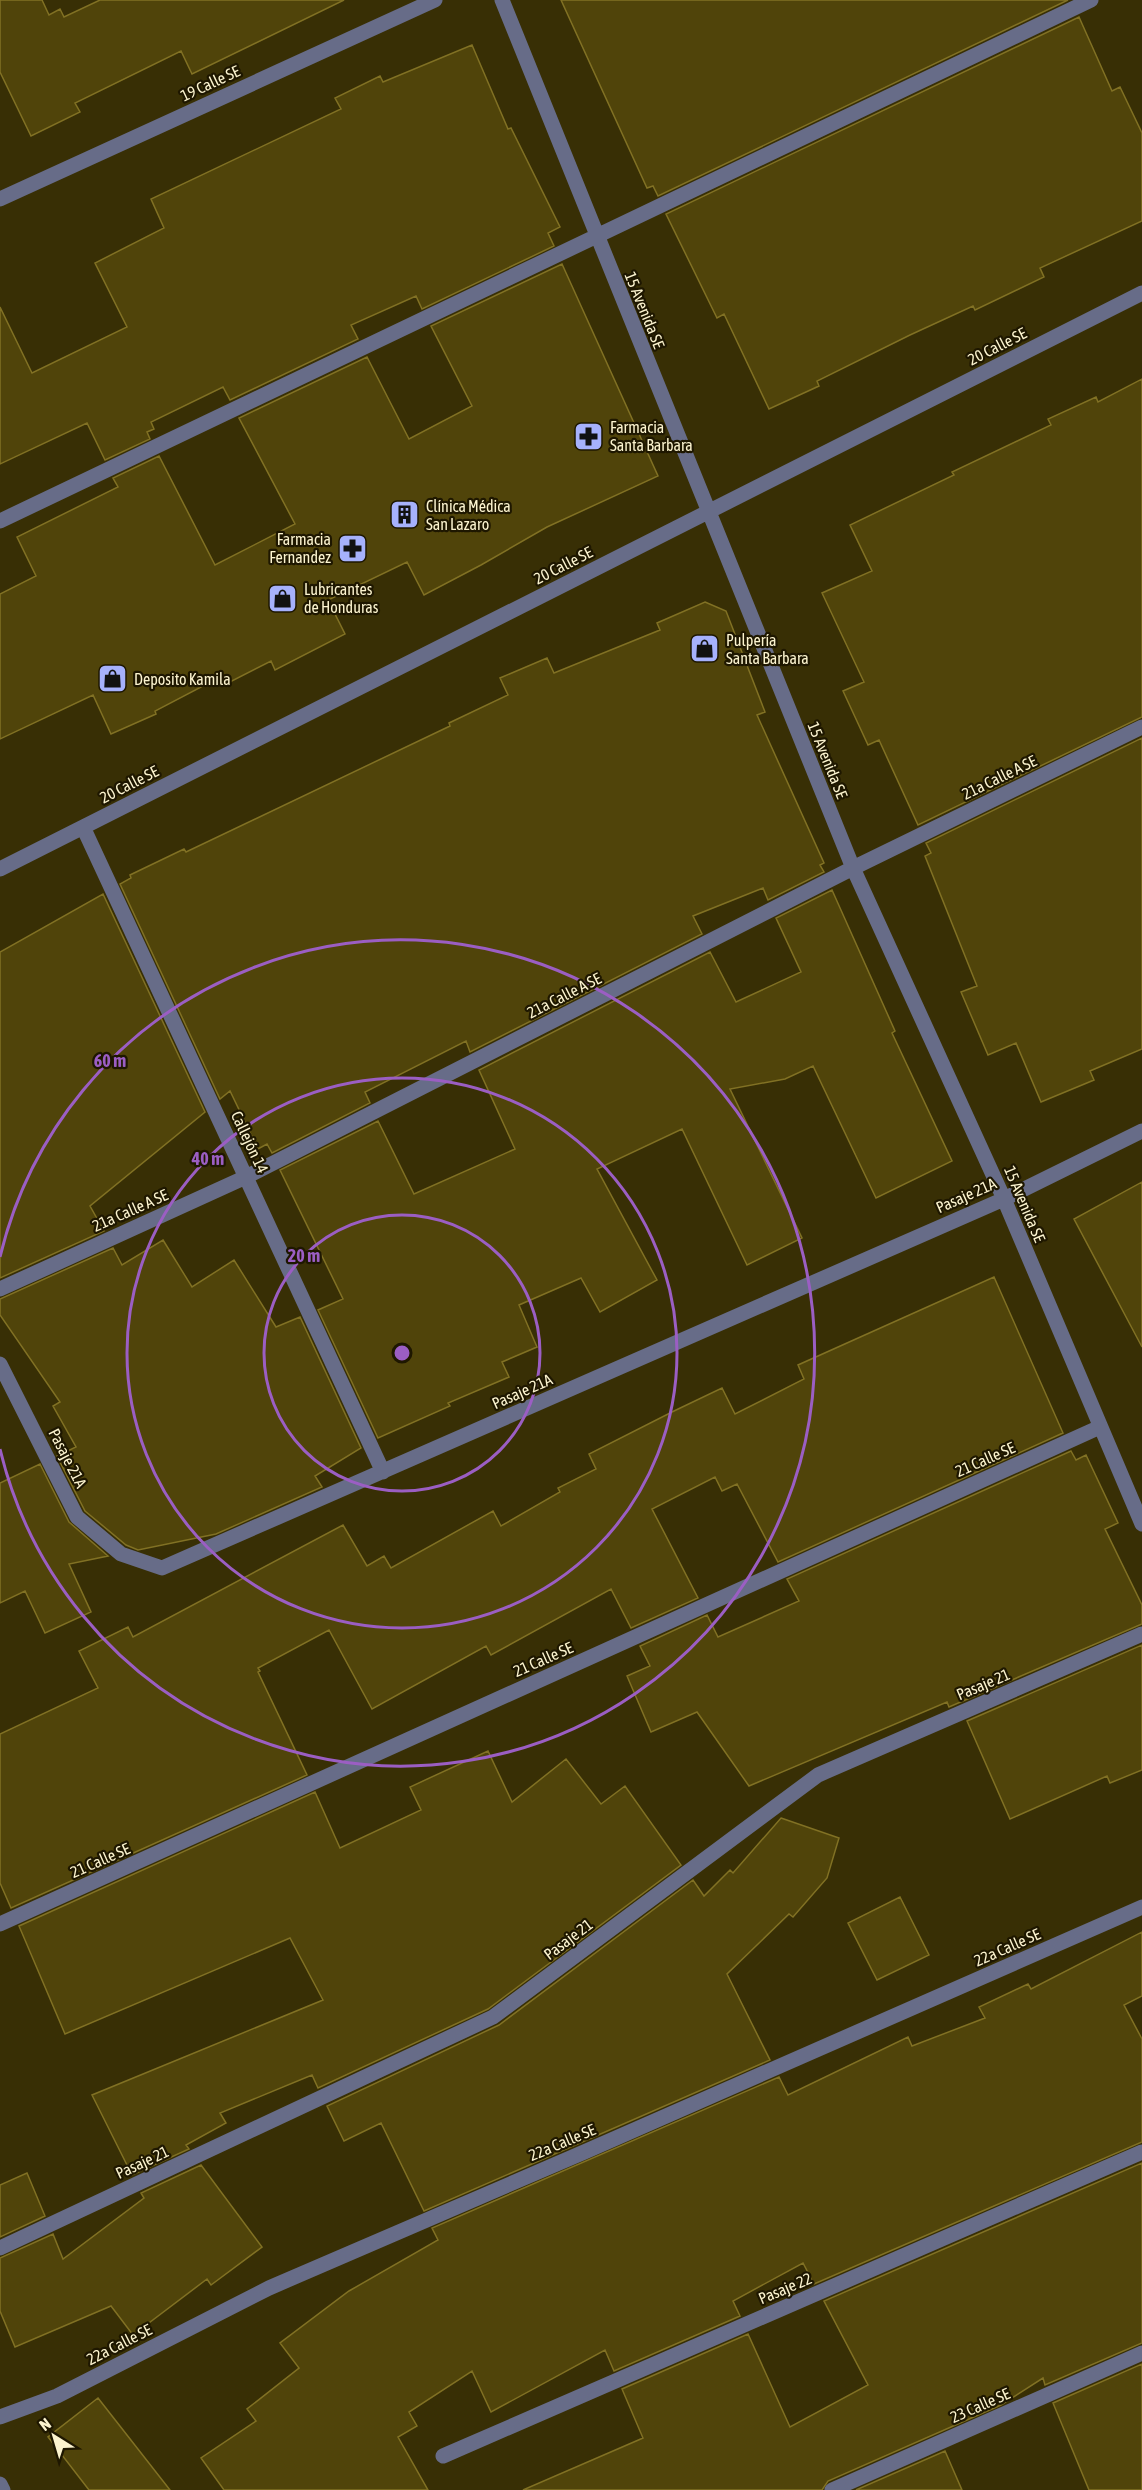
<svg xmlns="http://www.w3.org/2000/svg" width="1142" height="2490" font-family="'Asap Condensed',sans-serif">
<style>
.building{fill:#50440a;stroke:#817124;stroke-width:1.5}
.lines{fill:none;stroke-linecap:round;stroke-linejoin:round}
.minor{stroke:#676c88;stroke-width:15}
.ring{fill:none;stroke:#9b5ec3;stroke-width:3}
.labels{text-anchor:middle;stroke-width:4.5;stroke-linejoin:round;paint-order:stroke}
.street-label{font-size:16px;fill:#fcf4cf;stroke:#1e1700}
.poi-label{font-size:16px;fill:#fcf4cf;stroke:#1e1700;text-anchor:start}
.centre{fill:#9b5ec3;stroke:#1e1700;stroke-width:3}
.ring-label{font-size:18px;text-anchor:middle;font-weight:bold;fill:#9b5ec3;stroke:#1e1700;stroke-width:4.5;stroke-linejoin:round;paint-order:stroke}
</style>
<rect width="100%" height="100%" fill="#382f05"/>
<path class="building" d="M 0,0 L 42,0 L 49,15 L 60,9 L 64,17 L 100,0 L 344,0 L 192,74 L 181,51 L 75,103 L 80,112 L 31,136 L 0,72 Z
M 561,0 L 1068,0 L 658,196 L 653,186 L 647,188 Z
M 1079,17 L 1112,91 L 1120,87 L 1142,133 L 1142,221 L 1040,268 L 1044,277 L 975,310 L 973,306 L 910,335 L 817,381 L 819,386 L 769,409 L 724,314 L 717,318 L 666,214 Z
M 472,45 L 508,129 L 511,128 L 560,227 L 548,233 L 554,246 L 422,309 L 416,296 L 351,325 L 358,339 L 230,400 L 223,387 L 151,422 L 154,429 L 147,432 L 150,439 L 105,460 L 87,423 L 0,464 L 0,307 L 32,373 L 127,327 L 95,263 L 164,228 L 151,199 L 341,109 L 335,98 L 380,76 L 383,82 Z
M 562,264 L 658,476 L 547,527 L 481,565 L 424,595 L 407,562 L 328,600 L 345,634 L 275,670 L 271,661 L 226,684 L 222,676 L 155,711 L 156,714 L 111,734 L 93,695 L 0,739 L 0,594 L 36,576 L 17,537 L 118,487 L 113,478 L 159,456 L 215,565 L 295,524 L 239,418 L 367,357 L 409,439 L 472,406 L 431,326 Z
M 1142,379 L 1142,717 L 918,825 L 879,740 L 868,745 L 843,691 L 864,682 L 822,593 L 872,571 L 850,525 L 954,475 L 952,472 L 1051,425 L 1048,419 L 1096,397 L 1098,402 Z
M 705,602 L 726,611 L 765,712 L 757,715 L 824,863 L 820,865 L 824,872 L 768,900 L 763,888 L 693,916 L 702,934 L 470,1052 L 466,1041 L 365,1092 L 370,1103 L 272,1153 L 267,1144 L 258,1149 L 230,1091 L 220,1099 L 120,884 L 131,878 L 130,875 L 184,849 L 186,852 L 450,726 L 449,723 L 508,695 L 500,678 L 547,658 L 554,673 L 660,630 L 657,623 Z
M 1142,738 L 1142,1049 L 1090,1071 L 1094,1080 L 1041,1102 L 1016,1043 L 988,1055 L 961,992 L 977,986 L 925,856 L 931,853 L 926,843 Z
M 832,890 L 895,1031 L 892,1033 L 952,1161 L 876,1198 L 813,1066 L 785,1079 L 730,1089 L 802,1238 L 747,1265 L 682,1129 L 597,1169 L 657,1280 L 600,1312 L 581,1278 L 519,1305 L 537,1347 L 502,1362 L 509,1377 L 448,1403 L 450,1406 L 378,1438 L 318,1310 L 343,1299 L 280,1170 L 378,1121 L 414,1194 L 515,1149 L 479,1070 L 710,952 L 736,1002 L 801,972 L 776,918 Z
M 103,894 L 205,1112 L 90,1206 L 104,1231 L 0,1278 L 0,952 Z
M 1142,1182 L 1142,1347 L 1074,1219 Z
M 163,1240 L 192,1287 L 234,1260 L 276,1327 L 300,1317 L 361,1448 L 315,1476 L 322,1487 L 216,1534 L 138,1550 L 126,1545 L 85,1511 L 57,1456 L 76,1447 L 53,1406 L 60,1402 L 0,1315 L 0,1299 L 113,1248 L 122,1265 Z
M 994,1277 L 1063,1433 L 778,1562 L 737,1484 L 722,1491 L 715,1477 L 652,1509 L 698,1598 L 631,1628 L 611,1589 L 491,1655 L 486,1646 L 372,1709 L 329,1630 L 258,1668 L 260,1671 L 258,1672 L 307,1775 L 11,1908 L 0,1883 L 0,1734 L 98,1688 L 79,1651 L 128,1627 L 133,1637 L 343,1525 L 367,1566 L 384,1556 L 391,1568 L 493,1511 L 501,1526 L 560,1492 L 558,1488 L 596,1469 L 589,1454 L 674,1411 L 722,1388 L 735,1414 L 804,1379 L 798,1365 Z
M 1071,1451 L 1076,1460 L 1086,1455 L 1118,1523 L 1105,1529 L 1142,1605 L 1142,1624 L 949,1707 L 947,1702 L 749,1786 L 697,1712 L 651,1732 L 627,1676 L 650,1666 L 640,1646 L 707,1615 L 718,1637 L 799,1601 L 787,1579 Z
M 40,1464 L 69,1522 L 108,1556 L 69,1564 L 91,1612 L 45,1633 L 25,1591 L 0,1603 L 0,1483 Z
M 1142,1645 L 1142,1770 L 1110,1783 L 1107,1776 L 1010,1819 L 967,1721 Z
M 488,1751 L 512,1802 L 566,1759 L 601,1804 L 625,1786 L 681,1865 L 488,2009 L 318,2088 L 312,2075 L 220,2113 L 226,2123 L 186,2145 L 189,2149 L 132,2175 L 92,2095 L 323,2000 L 290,1938 L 65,2034 L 19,1926 L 315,1792 L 340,1848 L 421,1810 L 410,1787 Z
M 781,1818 L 839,1838 L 827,1878 L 793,1917 L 789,1914 L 727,1974 L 770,2060 L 424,2211 L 381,2123 L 344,2141 L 327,2106 L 499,2025 L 693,1880 L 704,1896 L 730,1870 L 733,1873 Z
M 900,1897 L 929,1955 L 877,1980 L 848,1923 Z
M 1142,1932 L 1142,1996 L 1124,2005 L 1142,2039 L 1142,2142 L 814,2284 L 803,2263 L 733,2301 L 740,2316 L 614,2371 L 605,2350 L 491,2412 L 472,2371 L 409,2412 L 417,2426 L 398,2437 L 428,2490 L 224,2490 L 201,2458 L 256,2421 L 247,2409 L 299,2368 L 280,2343 L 349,2291 L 438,2240 L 432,2228 L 779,2077 L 788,2095 L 908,2037 L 912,2046 L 985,2018 L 979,2007 L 1028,1984 L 1031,1989 Z
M 1142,2163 L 1142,2343 L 1045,2385 L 1043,2378 L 1001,2405 L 828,2481 L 822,2490 L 523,2490 L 643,2438 L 622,2389 L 748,2334 L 790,2427 L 868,2385 L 824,2301 Z
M 201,2165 L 262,2247 L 211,2285 L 207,2279 L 133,2335 L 111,2306 L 15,2347 L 0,2311 L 0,2258 L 53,2234 L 63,2259 L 144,2198 L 141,2193 Z
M 27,2173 L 45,2216 L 0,2237 L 0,2185 Z
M 1142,2364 L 1142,2490 L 1089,2490 L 1053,2403 Z
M 98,2398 L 170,2490 L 89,2490 L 48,2437 Z
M 945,2451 L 962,2490 L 856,2490 Z"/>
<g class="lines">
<path class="minor" d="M 502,0 L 853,868 L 1004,1199 L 1142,1524
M 0,199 L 435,0
M 0,521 L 1091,0
M 83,827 L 383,1472
M 0,869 L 1142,293
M 0,1289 L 246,1177 L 853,868 L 1142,727
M 0,1364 L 77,1517 L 121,1554 L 162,1568 L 1004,1199 L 1142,1131
M 0,1924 L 1100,1427
M 0,2248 L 493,2017 L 818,1775 L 1142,1634
M 0,2417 L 57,2396 L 269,2288 L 582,2153 L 1142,1907
M 443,2456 L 1142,2152
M 0,2484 L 3,2490
M 832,2490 L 1142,2353"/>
</g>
<g class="ring">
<circle cx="402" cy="1353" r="138"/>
<circle cx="402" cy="1353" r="275"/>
<path d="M0 1257A413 413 0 1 1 0 1449"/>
</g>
<defs>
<symbol id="pharmacy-square" viewBox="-11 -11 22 22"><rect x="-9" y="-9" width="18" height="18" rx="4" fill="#a6b1fc" stroke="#1e1700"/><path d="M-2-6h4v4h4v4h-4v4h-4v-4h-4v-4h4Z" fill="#111"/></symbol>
<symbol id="building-square" viewBox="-11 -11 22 22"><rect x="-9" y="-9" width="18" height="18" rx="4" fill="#a6b1fc" stroke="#1e1700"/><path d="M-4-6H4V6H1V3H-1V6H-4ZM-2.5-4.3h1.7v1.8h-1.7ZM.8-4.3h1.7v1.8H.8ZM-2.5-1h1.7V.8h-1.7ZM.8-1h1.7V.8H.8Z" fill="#111"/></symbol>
<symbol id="shop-square" viewBox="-11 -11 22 22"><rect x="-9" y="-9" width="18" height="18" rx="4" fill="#a6b1fc" stroke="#1e1700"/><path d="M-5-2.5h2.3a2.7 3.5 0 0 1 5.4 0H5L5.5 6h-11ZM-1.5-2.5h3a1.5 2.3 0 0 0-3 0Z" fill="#111"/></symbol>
</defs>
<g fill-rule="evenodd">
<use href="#pharmacy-square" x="572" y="420" width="33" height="33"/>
<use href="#building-square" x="388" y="498" width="33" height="33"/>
<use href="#pharmacy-square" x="336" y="532" width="33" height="33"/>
<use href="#shop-square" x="266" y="582" width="33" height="33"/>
<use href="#shop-square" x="688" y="632" width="33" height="33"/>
<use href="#shop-square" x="96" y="662" width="33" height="33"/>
</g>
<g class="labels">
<g class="street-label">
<text transform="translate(210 83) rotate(-25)" y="6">19 Calle SE</text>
<text transform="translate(645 310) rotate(68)" y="6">15 Avenida SE</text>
<text transform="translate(997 346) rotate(-27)" y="6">20 Calle SE</text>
<text transform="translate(563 565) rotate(-27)" y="6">20 Calle SE</text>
<text transform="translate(828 760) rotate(68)" y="6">15 Avenida SE</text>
<text transform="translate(999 777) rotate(-26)" y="6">21a Calle A SE</text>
<text transform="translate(129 784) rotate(-27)" y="6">20 Calle SE</text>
<text transform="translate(564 995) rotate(-27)" y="6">21a Calle A SE</text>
<text transform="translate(250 1142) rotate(65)" y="6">Callejón 14</text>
<text transform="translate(966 1195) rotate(-24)" y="6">Pasaje 21A</text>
<text transform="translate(1025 1204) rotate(67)" y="6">15 Avenida SE</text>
<text transform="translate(130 1210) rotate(-24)" y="6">21a Calle A SE</text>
<text transform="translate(522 1391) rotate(-24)" y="6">Pasaje 21A</text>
<text transform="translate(68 1458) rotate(63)" y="6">Pasaje 21A</text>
<text transform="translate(985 1459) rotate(-24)" y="6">21 Calle SE</text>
<text transform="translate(543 1659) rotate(-24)" y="6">21 Calle SE</text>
<text transform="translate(983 1684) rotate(-23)" y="6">Pasaje 21</text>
<text transform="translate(100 1860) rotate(-24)" y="6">21 Calle SE</text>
<text transform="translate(568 1939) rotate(-37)" y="6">Pasaje 21</text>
<text transform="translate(1007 1947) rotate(-24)" y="6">22a Calle SE</text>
<text transform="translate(562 2142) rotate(-23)" y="6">22a Calle SE</text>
<text transform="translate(142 2162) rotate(-25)" y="6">Pasaje 21</text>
<text transform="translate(785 2288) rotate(-23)" y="6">Pasaje 22</text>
<text transform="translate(119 2344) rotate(-27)" y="6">22a Calle SE</text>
<text transform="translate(980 2405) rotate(-24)" y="6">23 Calle SE</text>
</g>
<g class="poi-label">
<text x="610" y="433">Farmacia<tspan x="610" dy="18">Santa Barbara</tspan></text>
<text x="426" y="512">Clínica Médica<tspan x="426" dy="18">San Lazaro</tspan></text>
<text x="331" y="545" text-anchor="end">Farmacia<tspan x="331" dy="18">Fernandez</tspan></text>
<text x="304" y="595">Lubricantes<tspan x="304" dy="18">de Honduras</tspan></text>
<text x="726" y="646">Pulpería<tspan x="726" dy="18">Santa Barbara</tspan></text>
<text x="134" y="685">Deposito Kamila</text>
</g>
</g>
<circle cx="402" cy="1353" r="9" class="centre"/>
<g class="ring-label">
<text x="110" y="1067">60 m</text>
<text x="208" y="1165">40 m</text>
<text x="304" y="1262">20 m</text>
</g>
<g transform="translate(54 2436) rotate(323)" stroke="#1e1700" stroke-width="4.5" paint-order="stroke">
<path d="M0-4.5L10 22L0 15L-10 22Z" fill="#fcf4cf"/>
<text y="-9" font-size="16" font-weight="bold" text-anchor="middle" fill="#fcf4cf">N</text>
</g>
</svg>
